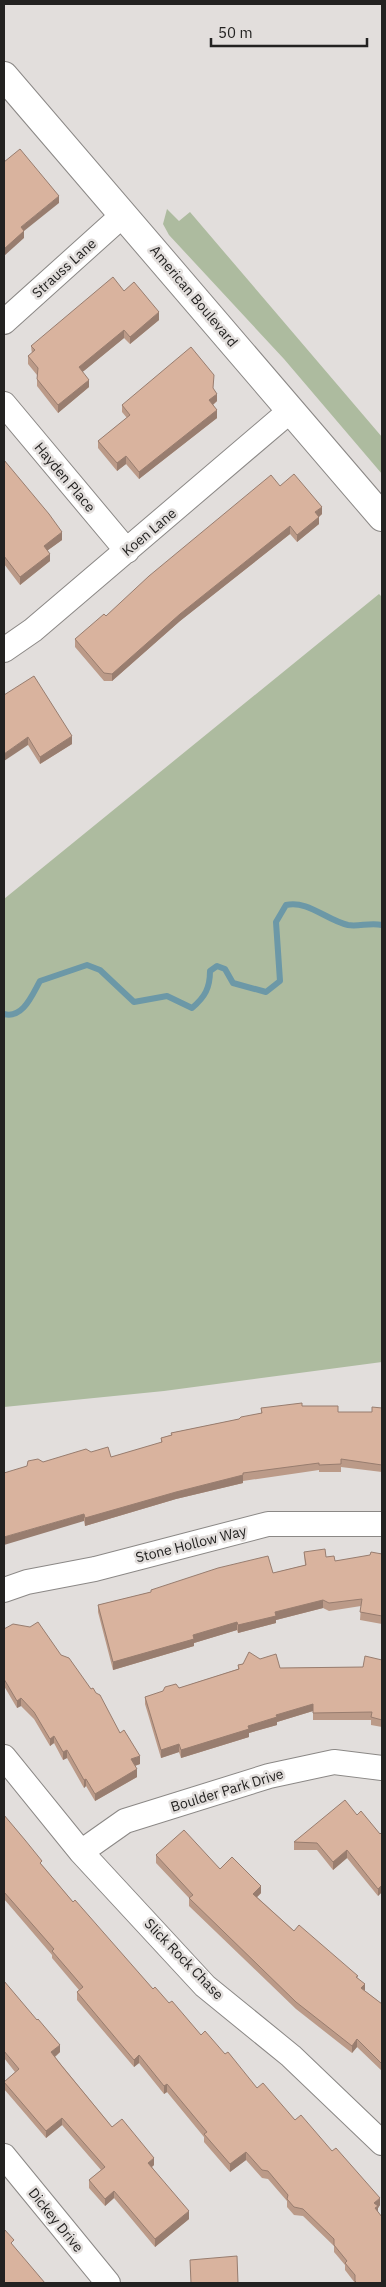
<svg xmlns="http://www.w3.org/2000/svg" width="386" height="2287" font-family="'IBM Plex Sans',sans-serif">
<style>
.green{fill:#adbb9f}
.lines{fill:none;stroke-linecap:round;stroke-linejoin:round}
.stream{stroke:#6c98a7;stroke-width:6}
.street-casing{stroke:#8b8886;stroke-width:26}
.secondary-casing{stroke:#8b8886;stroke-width:30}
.street{stroke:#fff;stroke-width:24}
.secondary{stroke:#fff;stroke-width:28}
.wall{fill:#bb9a88}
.shaded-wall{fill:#987d6f}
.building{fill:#d9b39e;stroke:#987d6f}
.labels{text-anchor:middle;stroke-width:5;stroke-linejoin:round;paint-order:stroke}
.street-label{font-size:14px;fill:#232221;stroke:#e2dedc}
</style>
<rect width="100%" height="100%" fill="#e2dedc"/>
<path class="green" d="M 167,209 L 179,221 L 190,212 L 382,437 L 382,474 L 284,359 L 169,235 L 163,224 Z
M 379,594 L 382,597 L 382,1362 L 164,1391 L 4,1407 L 4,899 Z"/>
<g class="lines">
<path class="stream" d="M 4,1014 C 23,1019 32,995 40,981 L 87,965 L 100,970 L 134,1002 L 167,996 L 192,1008 C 205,997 210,988 210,971 L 217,966 L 225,969 L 233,983 L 266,992 L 280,981 L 276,922 L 286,905 C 308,900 326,920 348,925 C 359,927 370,922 382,925"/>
<defs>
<path id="street" d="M 4,322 L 124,214
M 4,404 L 127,551
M 4,650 L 33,630 L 291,410
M 4,1590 L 27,1582 L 95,1569 L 268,1524 L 382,1524
M 4,1757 L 81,1852 L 205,1986 L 291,2056 L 382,2143
M 81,1852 L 125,1821 L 269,1776 L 334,1762 L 382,1768
M 4,2156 L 108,2283"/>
<path id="secondary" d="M 4,76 L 382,517"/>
</defs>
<use href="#street" class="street-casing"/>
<use href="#secondary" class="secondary-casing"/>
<use href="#street" class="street"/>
<use href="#secondary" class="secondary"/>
</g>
<path class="wall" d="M 124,291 L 159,320 L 130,344 L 124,338 L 82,372 L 89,387 L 58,413 L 37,386 L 37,375 L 28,364 L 28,356 L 32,354 L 31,346 Z
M 213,389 L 217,401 L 213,405 L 217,418 L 139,479 L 126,464 L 117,471 L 98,448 L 98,441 L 127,418 L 122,412 L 122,405 Z
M 4,460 L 62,540 L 48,550 L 50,561 L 20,585 L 4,564 Z
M 280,486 L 322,514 L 319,517 L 319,524 L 297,542 L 290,534 L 180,621 L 112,681 L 104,681 L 75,647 L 75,639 Z
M 4,695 L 72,744 L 40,764 L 28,745 Z
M 302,1406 L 338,1412 L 372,1412 L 382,1408 L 382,1472 L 341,1467 L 341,1472 L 319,1472 L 319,1470 L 243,1481 L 243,1483 L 176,1499 L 85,1526 L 84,1521 L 43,1462 L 91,1452 L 111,1457 L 161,1443 L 161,1438 L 171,1435 L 171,1433 L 239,1419 L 261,1413 L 261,1408 Z
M 304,1552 L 326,1557 L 335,1561 L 382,1554 L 382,1624 L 360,1620 L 361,1606 L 329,1611 L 323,1608 L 276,1620 L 276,1623 L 238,1633 L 237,1630 L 194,1643 L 194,1646 L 113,1670 L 98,1612 L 98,1605 L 151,1592 L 151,1590 L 273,1573 L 305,1565 Z
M 4,1629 L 61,1655 L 120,1733 L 140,1764 L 135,1766 L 137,1777 L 95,1801 L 86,1786 L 84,1788 L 67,1758 L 63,1760 L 54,1743 L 50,1746 L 34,1719 L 21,1706 L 17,1708 L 4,1686 Z
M 260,1659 L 280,1668 L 363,1667 L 382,1660 L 382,1727 L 371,1725 L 371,1720 L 313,1720 L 313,1711 L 277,1722 L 277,1725 L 249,1733 L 249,1737 L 181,1758 L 179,1752 L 161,1758 L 145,1704 L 145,1697 L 179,1688 L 238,1669 L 238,1665 Z
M 4,1815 L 42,1865 L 73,1902 L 153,1989 L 169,2003 L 201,2035 L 225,2054 L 257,2088 L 332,2151 L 380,2205 L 378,2208 L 378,2211 L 382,2283 L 355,2283 L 345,2270 L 345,2265 L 334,2252 L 334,2246 L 303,2216 L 294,2215 L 287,2207 L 287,2201 L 268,2179 L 262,2178 L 246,2160 L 230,2172 L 204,2142 L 204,2137 L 167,2092 L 164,2094 L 139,2063 L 134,2067 L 77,2000 L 77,1992 L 79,1990 L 52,1958 L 52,1955 L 4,1899 Z
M 357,1815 L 380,1834 L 382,1832 L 382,1892 L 378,1896 L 347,1858 L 333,1870 L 317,1850 L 294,1850 L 294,1842 Z
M 156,1855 L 220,1869 L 261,1893 L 257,1897 L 294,1931 L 358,1978 L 365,1991 L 382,2004 L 382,2071 L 357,2047 L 352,2053 L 296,2009 L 189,1906 L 189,1898 L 156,1863 Z
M 4,1981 L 60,2052 L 55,2057 L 112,2127 L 154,2165 L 152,2167 L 189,2219 L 155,2247 L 114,2198 L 105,2206 L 89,2188 L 89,2180 L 101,2170 L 62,2125 L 46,2138 L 4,2089 L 4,2082 L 15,2072 L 4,2058 Z"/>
<path class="shaded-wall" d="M 59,196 L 59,203 L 24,231 L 24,238 L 4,256 L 4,249 L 21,227 Z
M 159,312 L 159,320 L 130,344 L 130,337 Z
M 124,330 L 124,338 L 79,375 L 79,367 Z
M 89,380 L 89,387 L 58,413 L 58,405 Z
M 217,394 L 217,401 L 209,408 L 209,400 Z
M 217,410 L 217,418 L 139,479 L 139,472 Z
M 126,456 L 126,464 L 117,471 L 117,463 Z
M 322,507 L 322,514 L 315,520 L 315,512 Z
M 319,517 L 319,524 L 297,542 L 297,535 Z
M 290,526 L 290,534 L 180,621 L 112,681 L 112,674 L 180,614 Z
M 62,532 L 62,540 L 44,553 L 44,546 Z
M 50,554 L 50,561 L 20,585 L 20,577 Z
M 72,736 L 72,744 L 40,764 L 40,757 Z
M 28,737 L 28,745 L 4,761 L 4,754 Z
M 243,1475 L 243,1483 L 176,1499 L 85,1526 L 85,1518 L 176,1492 Z
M 84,1514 L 84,1521 L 4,1545 L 4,1537 Z
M 323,1600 L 323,1608 L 276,1620 L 276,1623 L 238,1633 L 238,1625 L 275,1612 Z
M 237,1622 L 237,1630 L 194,1643 L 194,1646 L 113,1670 L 113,1662 L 193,1635 Z
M 21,1698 L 21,1706 L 17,1708 L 17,1701 Z
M 313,1704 L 313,1711 L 277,1722 L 277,1725 L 249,1733 L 249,1737 L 181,1758 L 181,1750 L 248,1726 L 276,1715 Z
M 54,1736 L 54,1743 L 50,1746 L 50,1739 Z
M 179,1744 L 179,1752 L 161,1758 L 161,1750 Z
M 67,1750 L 67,1758 L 63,1760 L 63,1752 Z
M 140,1756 L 140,1764 L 131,1767 L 131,1759 Z
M 137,1769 L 137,1777 L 95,1801 L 95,1794 Z
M 86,1779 L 86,1786 L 84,1788 L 84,1780 Z
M 347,1850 L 347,1858 L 333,1870 L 333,1862 Z
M 382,1885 L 382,1892 L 378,1896 L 378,1889 Z
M 261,1886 L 261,1893 L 253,1901 L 253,1894 Z
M 365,1984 L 365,1991 L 361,1988 Z
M 357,2039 L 357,2047 L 352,2053 L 352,2046 Z
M 60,2045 L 60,2052 L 51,2060 L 51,2052 Z
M 139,2055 L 139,2063 L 134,2067 L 134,2060 Z
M 167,2084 L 167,2092 L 164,2094 L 164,2086 Z
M 62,2118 L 62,2125 L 46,2138 L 46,2131 Z
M 246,2152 L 246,2160 L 230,2172 L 230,2164 Z
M 154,2158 L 154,2165 L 148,2170 L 148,2163 Z
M 114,2191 L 114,2198 L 105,2206 L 105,2199 Z
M 380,2198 L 380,2205 L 378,2208 L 378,2214 L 375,2216 L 374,2203 Z
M 189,2211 L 189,2219 L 155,2247 L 155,2239 Z"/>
<path class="building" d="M 20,149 L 59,196 L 21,227 L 24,231 L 4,249 L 4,162 Z
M 113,277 L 124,291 L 134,282 L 159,312 L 130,337 L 124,330 L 79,367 L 89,380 L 58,405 L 37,379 L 38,368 L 28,356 L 35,350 L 31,346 Z
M 191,347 L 214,375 L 213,388 L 217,394 L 209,400 L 217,410 L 139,472 L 126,456 L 117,463 L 98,441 L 130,415 L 122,405 Z
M 4,460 L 49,514 L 62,532 L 44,546 L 50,554 L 20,577 L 4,556 Z
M 294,474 L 322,507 L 315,512 L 319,517 L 297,535 L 290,526 L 180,614 L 112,674 L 104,673 L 75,639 L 104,614 L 106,616 L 149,576 L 271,475 L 280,486 Z
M 34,676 L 72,736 L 40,757 L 28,737 L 4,754 L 4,695 Z
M 302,1403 L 302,1406 L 338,1406 L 338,1412 L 372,1412 L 372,1407 L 382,1408 L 382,1465 L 341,1459 L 341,1464 L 319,1465 L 319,1463 L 243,1473 L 243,1475 L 176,1492 L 85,1518 L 84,1514 L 4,1537 L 4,1473 L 27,1466 L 28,1461 L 38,1459 L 43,1462 L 86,1449 L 91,1452 L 108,1447 L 111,1457 L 162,1442 L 161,1438 L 172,1435 L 171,1433 L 239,1419 L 241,1417 L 262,1413 L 261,1408 Z
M 325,1549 L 326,1557 L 334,1556 L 335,1561 L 370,1555 L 371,1552 L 382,1554 L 382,1616 L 360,1612 L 362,1599 L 329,1603 L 323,1600 L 275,1612 L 276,1616 L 238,1625 L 237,1622 L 193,1635 L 194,1639 L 113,1662 L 98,1605 L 151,1592 L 151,1590 L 218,1568 L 268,1556 L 273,1573 L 306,1565 L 304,1552 Z
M 38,1622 L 61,1655 L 69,1658 L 91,1689 L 93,1688 L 96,1693 L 100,1695 L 120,1733 L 124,1730 L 140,1756 L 131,1759 L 137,1769 L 95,1794 L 86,1779 L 84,1780 L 67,1750 L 63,1752 L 54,1736 L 50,1739 L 34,1712 L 21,1698 L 17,1701 L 4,1679 L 4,1629 L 13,1624 L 30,1627 Z
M 249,1652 L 260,1659 L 276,1654 L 280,1668 L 363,1667 L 365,1656 L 382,1660 L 382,1720 L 371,1717 L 372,1712 L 313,1713 L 313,1704 L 276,1715 L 277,1717 L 248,1726 L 249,1729 L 181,1750 L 179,1744 L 161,1750 L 145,1697 L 163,1691 L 165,1687 L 176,1684 L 179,1688 L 239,1669 L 238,1665 L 243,1664 Z
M 345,1800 L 357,1815 L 361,1811 L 380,1834 L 382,1832 L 382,1885 L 378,1889 L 347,1850 L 333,1862 L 317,1843 L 294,1842 Z
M 4,1815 L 25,1840 L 42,1861 L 40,1863 L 46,1870 L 73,1902 L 75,1900 L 153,1989 L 155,1987 L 169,2003 L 172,2001 L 201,2035 L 205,2031 L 225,2054 L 228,2052 L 257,2088 L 263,2083 L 295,2120 L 301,2115 L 332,2151 L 336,2148 L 380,2198 L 374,2203 L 378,2206 L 375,2208 L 382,2217 L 382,2283 L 357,2283 L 355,2281 L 355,2275 L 345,2263 L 347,2261 L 334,2245 L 334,2239 L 303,2209 L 294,2207 L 287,2199 L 288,2195 L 268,2171 L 262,2170 L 246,2152 L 230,2164 L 204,2134 L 207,2132 L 167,2084 L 164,2086 L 139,2055 L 134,2060 L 77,1992 L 83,1987 L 52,1951 L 54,1949 L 4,1892 Z
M 184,1830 L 220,1869 L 232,1857 L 261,1886 L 253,1894 L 294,1931 L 299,1925 L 358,1976 L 356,1977 L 365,1984 L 361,1988 L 382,2004 L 382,2064 L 357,2039 L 352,2046 L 296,2002 L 189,1898 L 193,1895 L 156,1855 Z
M 4,1981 L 37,2020 L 38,2019 L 60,2045 L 51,2052 L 61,2065 L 112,2127 L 122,2119 L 154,2158 L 148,2163 L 189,2211 L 155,2239 L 114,2191 L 105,2199 L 89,2180 L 105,2167 L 62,2118 L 46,2131 L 4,2082 L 19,2069 L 4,2051 Z
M 4,2229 L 14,2240 L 11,2243 L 45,2283 L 4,2283 Z
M 237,2256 L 238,2283 L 191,2283 L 190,2260 Z"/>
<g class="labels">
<g class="street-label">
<text transform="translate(64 268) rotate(-42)" y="5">Strauss Lane</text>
<text transform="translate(194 296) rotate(50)" y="5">American Boulevard</text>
<text transform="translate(65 477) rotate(50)" y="5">Hayden Place</text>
<text transform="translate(149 532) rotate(-40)" y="5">Koen Lane</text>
<text transform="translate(191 1544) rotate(-14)" y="5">Stone Hollow Way</text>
<text transform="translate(227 1790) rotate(-17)" y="5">Boulder Park Drive</text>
<text transform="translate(184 1959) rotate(46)" y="5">Slick Rock Chase</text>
<text transform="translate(56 2220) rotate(51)" y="5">Dickey Drive</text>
</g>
</g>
<rect width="386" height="2287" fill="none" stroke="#232221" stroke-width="10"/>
<path d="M211 38v8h156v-8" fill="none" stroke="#232221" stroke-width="2.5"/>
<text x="218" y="38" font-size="15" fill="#232221" stroke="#e2dedc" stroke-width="4" paint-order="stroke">50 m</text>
</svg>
